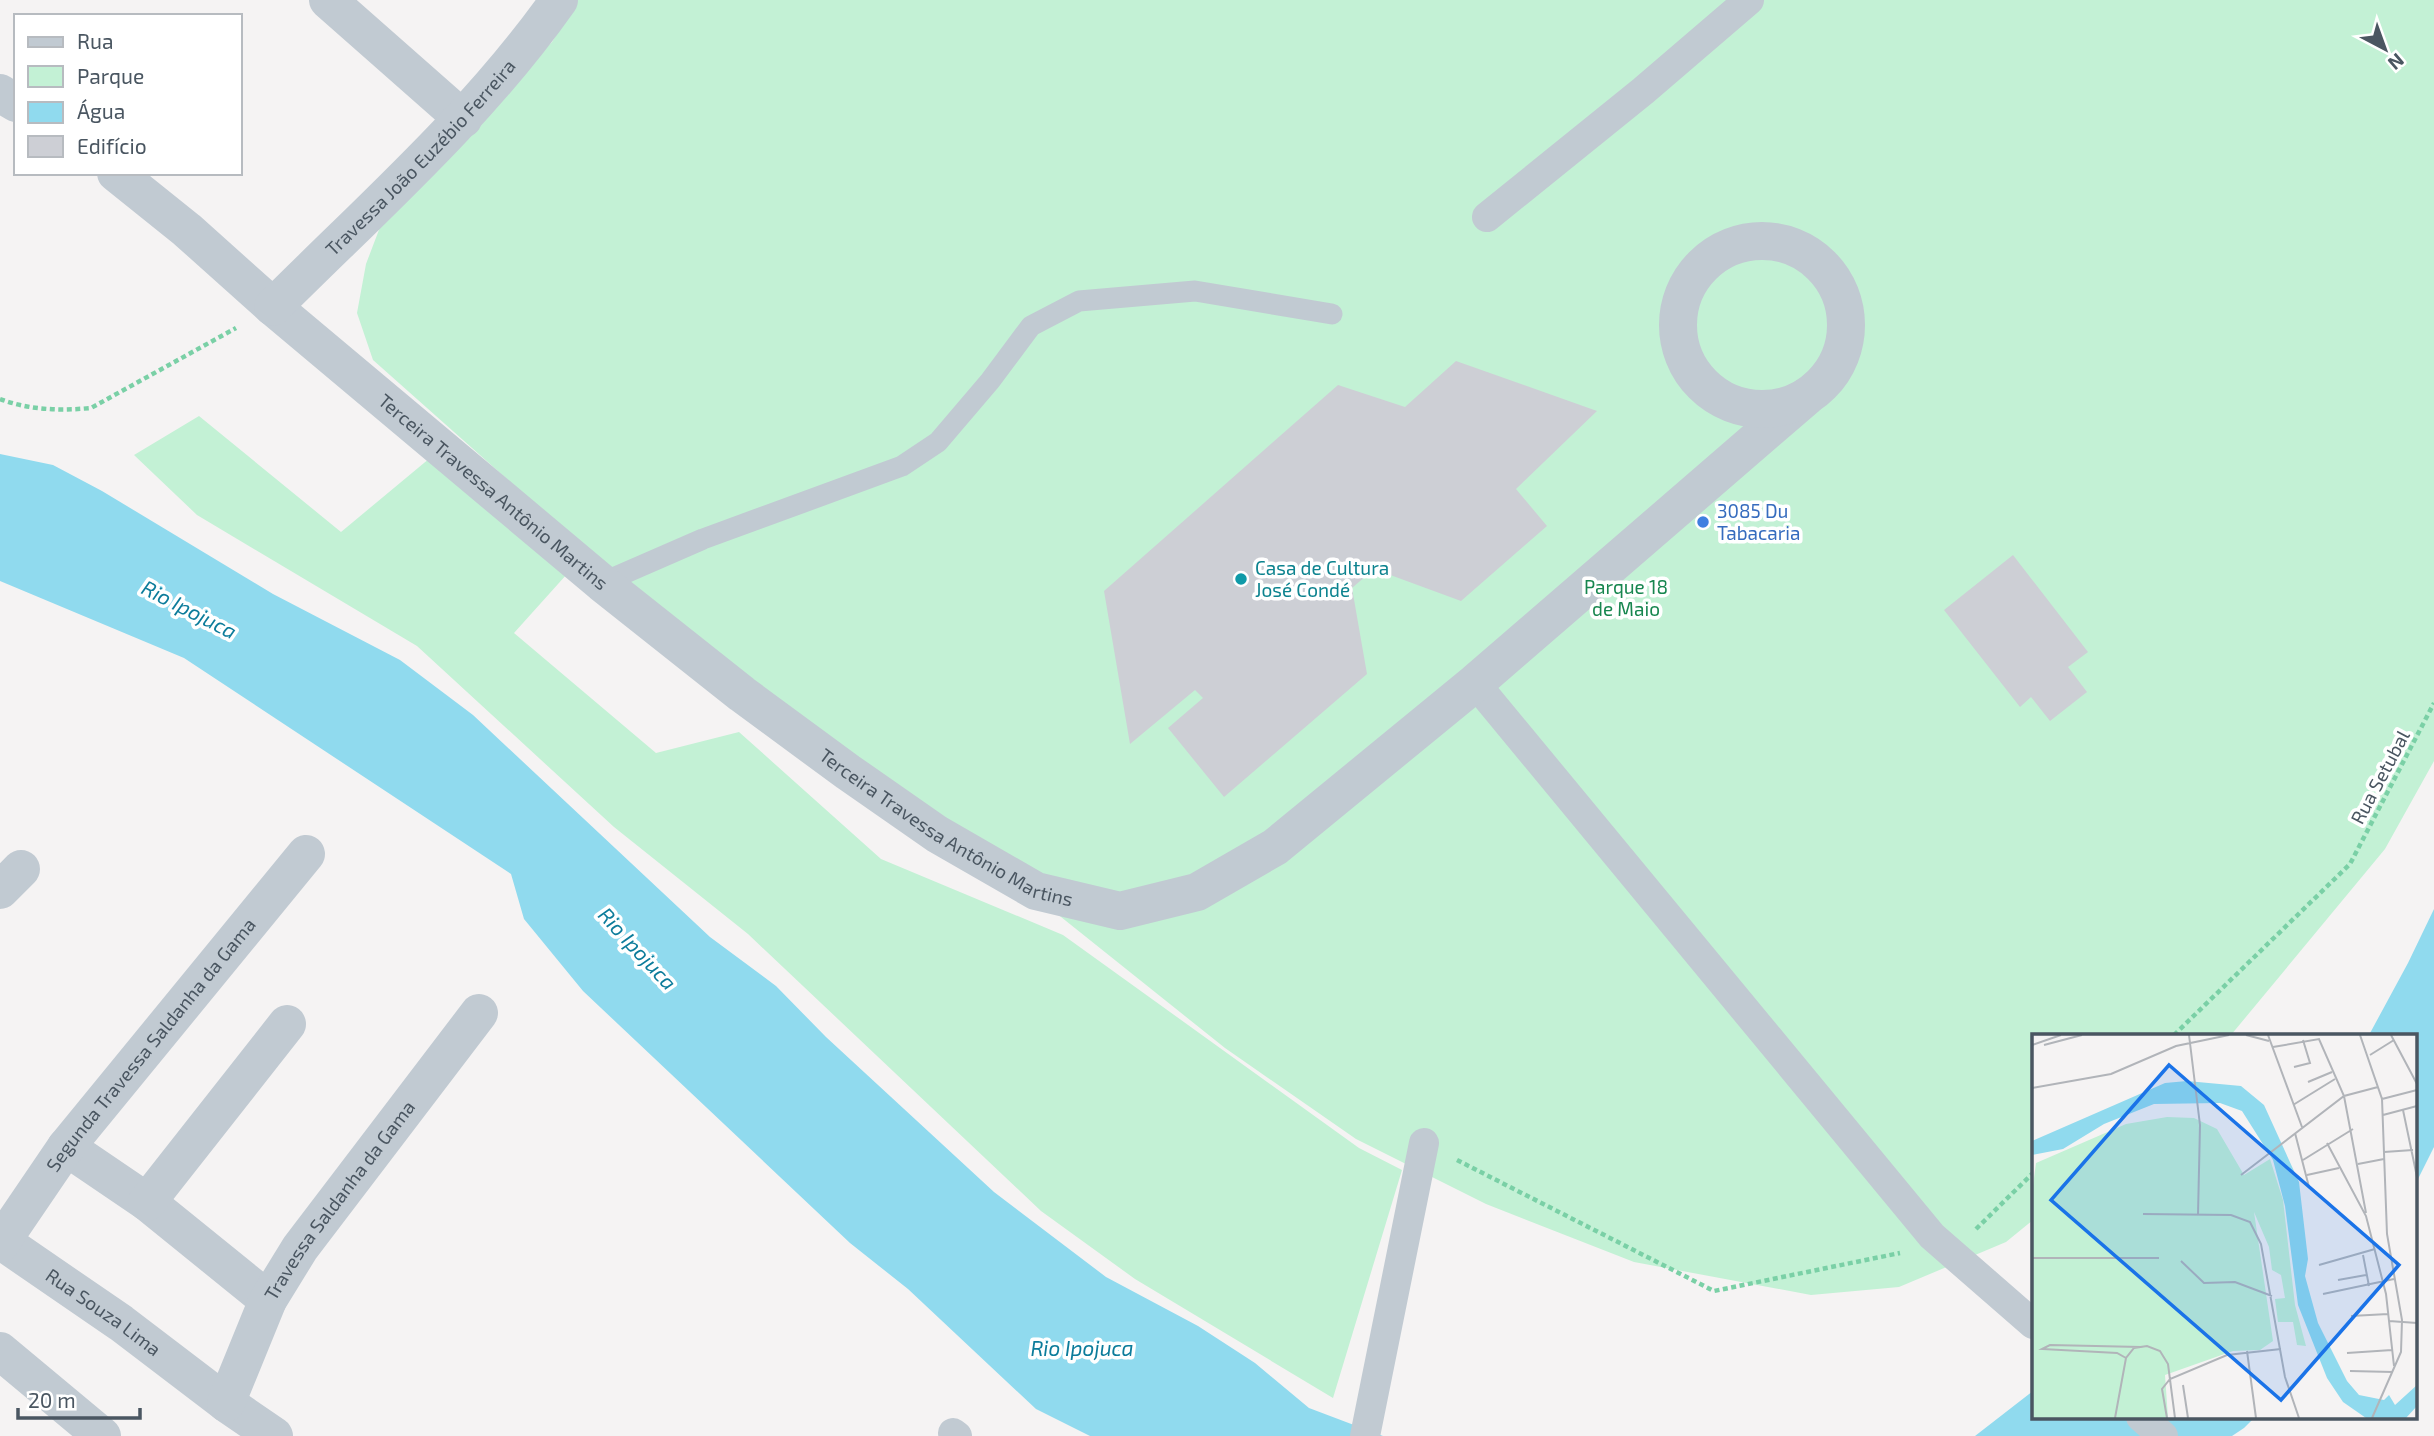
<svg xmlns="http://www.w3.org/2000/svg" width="2434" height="1436" font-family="'Exo 2',sans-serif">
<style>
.green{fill:#c3f1d5}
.water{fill:#90daee}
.building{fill:#cdcfd5}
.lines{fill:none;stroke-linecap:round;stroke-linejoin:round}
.path{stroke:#7ad0a6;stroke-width:4.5;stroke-dasharray:5 3.5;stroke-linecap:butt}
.service{stroke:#c1cad2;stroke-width:21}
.pedestrian{stroke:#c1cad2;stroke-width:30}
.minor{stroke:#c1cad2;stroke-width:38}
.shop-dot{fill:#3f7fe0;stroke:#fff;stroke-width:2.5}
.culture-dot{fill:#0f9aa8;stroke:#fff;stroke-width:2.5}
.labels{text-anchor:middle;stroke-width:7;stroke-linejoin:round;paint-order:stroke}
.street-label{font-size:19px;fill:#4a5661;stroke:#fff}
.shop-label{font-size:19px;fill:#366cbe;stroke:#fff;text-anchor:start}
.culture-label{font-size:19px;fill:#0d838f;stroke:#fff;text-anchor:start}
.park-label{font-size:19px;fill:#17864f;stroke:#fff}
.water-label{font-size:21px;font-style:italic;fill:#0c7c9b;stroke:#fff}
.inset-road{fill:none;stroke:#b1b4b9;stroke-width:2}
.view{fill:#1a73e8;fill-opacity:0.15;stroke:#1a73e8;stroke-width:3.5}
.inset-edge{fill:none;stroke:#4a5661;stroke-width:3.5}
</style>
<rect width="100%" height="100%" fill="#f5f3f3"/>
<path class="green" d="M 577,0 L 2434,0 L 2434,761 L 2385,849 L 2231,1035 L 2033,1035 L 2033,1220 L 2006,1242 L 1899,1287 L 1811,1295 L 1634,1262 L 1486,1204 L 1356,1139 L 1225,1048 L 962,838 L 653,609 L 373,360 L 357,313 L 366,264 L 393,193 L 552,42 Z
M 199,416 L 341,532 L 430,458 L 567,574 L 514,633 L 656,753 L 739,732 L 881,859 L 1063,935 L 1359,1148 L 1402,1170 L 1333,1398 L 1135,1279 L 1041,1211 L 748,934 L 614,827 L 417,646 L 197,515 L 134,455 Z"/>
<path class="water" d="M 0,454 L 53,465 L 102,491 L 273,594 L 400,660 L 473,715 L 710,937 L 776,986 L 826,1037 L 994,1192 L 1106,1277 L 1198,1326 L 1255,1363 L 1309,1408 L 1383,1436 L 1090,1436 L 1036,1409 L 908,1289 L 850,1243 L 583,991 L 524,919 L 511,874 L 184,658 L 0,581 Z
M 2434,909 L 2434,1147 L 2415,1185 L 2415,1035 L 2369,1035 L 2408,963 Z
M 2033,1391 L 2033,1417 L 2255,1417 L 2244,1428 L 2232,1436 L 1975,1436 Z"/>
<path class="building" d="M 1456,361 L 1597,411 L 1516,489 L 1547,526 L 1461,601 L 1374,569 L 1352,588 L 1367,674 L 1224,797 L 1168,728 L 1203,698 L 1195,690 L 1130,744 L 1104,591 L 1338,385 L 1405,407 Z
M 2013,555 L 2088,652 L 2068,667 L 2087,692 L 2050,721 L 2031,697 L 2020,707 L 1944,610 Z"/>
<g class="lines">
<path class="path" d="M 0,399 C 29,410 60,411 91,408 L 236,328
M 2174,1035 L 2350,864 L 2434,703
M 1457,1160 L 1714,1291 L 1900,1253
M 1976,1229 L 2033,1173"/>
<path class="service" d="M 602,583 L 703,539 L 902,466 L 938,442 L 990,381 L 1031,326 L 1079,301 L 1195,291 L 1332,314"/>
<path class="pedestrian" d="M 1487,217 L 1643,91 L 1749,0
M 1475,683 L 1932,1236 L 2033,1324
M 2141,1417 L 2163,1436
M 953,1433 L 957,1436
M 1365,1436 L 1424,1143"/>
<g class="minor">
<path d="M 328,0 L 463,119"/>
<path d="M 0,93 L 16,103"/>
<path id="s1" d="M 116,173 L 187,230 L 273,307 L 602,583 L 742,694 L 848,772 L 937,834 L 1036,891 L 1120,911 L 1197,892 L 1275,847 L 1475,683 L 1806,397"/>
<circle cx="1762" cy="325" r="84"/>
<path id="s2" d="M 273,307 C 372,208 478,115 559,0"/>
<path d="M 0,890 L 21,869"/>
<path d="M 66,1147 L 147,1202 L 268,1300"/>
<path d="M 147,1202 L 287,1024"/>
<path id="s3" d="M 0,1240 L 121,1323 L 226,1403 L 274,1436"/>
<path id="s4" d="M 0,1244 L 66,1147 L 306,854"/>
<path d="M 0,1351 L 102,1436"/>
<path id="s5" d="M 226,1403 L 268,1300 L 300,1248 L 479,1013"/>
</g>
</g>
<circle class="shop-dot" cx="1703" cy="522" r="7"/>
<circle class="culture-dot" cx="1241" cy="579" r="7"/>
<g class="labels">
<g class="street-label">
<text dy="7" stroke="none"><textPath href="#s2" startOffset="210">Travessa João Euzébio Ferreira</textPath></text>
<text dy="7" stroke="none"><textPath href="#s1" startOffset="494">Terceira Travessa Antônio Martins</textPath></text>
<text transform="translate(2380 777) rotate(-62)" y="7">Rua Setubal</text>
<text dy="7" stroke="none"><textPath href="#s1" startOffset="1060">Terceira Travessa Antônio Martins</textPath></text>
<text dy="7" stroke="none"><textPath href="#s4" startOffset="250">Segunda Travessa Saldanha da Gama</textPath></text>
<text dy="7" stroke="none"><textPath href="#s5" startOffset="234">Travessa Saldanha da Gama</textPath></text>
<text dy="7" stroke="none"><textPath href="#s3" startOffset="126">Rua Souza Lima</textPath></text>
</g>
<g class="shop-label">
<text x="1717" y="518">3085 Du<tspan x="1717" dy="22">Tabacaria</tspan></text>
</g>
<g class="culture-label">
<text x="1255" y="575">Casa de Cultura<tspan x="1255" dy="22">José Condé</tspan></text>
</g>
<g class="park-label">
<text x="1626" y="594">Parque 18<tspan x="1626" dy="22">de Maio</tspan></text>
</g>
<g class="water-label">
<text transform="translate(189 610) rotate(27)" y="7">Rio Ipojuca</text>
<text transform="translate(637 949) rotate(47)" y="7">Rio Ipojuca</text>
<text x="1082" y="1356">Rio Ipojuca</text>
</g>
</g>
<g transform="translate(2032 1034)">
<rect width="385" height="385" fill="#f5f3f3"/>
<path d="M 135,83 L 162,84 L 185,95 L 212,141 L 238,125 L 251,166 L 263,271 L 274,312 L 265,311 L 261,288 L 246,288 L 243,265 L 253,264 L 249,241 L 240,236 L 237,213 L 222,178 L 241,307 L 228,316 L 201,317 L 133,341 L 136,384 L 0,384 L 0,159 L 4,129 L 94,90 Z" fill="#c3f1d5"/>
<path d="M 155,47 L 209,52 L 232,71 L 267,148 L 276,225 L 273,242 L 286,289 L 315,347 L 327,361 L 352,366 L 357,361 L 363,371 L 385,351 L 385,372 L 374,384 L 334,384 L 311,368 L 295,344 L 266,271 L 253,172 L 241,126 L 210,77 L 188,69 L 122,70 L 72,90 L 31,115 L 0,121 L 0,107 L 133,49 Z" fill="#90daee"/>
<path class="inset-road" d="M 157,1 L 168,91 L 166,181M 214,1 L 237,7M 236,1 L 270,93M 328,1 L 350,65 L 355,200 L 370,286 L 369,318 L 340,384M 359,1 L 385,50M 0,11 L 29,1M 12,11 L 50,1M 241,13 L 287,5 L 312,62 L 334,179M 338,21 L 362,6M 262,33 L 278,29 L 271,6M 276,48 L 300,38M 0,54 L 79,40 L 144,12 L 197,1M 350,65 L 385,56M 261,71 L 303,45M 371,76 L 385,143M 351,81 L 385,72M 263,99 L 277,153M 295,109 L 334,182 L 354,260 L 362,332M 352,118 L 381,116M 271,126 L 321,95M 326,130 L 352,125M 209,141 L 312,62 L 346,53M 275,141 L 307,134M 111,180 L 199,181 L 218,188 L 229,210 L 253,343 L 267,384M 331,221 L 337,252M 0,224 L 127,224M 149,227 L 172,249 L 203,248 L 240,262M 287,231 L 343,215M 306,246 L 334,241M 291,260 L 362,245M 319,282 L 356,280M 357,287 L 385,289M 215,317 L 224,384M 315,319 L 360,316M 94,324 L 85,319 L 10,315 L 18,311 L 109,313M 318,337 L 361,338M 151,351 L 156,384M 83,384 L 94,324 L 102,314 L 115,312 L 128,317 L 136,330 L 143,384M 135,384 L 130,355 L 138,345 L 195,321 L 249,315"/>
<path class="view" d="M 137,31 L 367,231 L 249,366 L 19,166 Z"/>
<rect width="385" height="385" class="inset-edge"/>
</g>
<rect x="14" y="14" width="228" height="161" fill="#ffffff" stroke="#b7bbc0" stroke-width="2"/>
<rect x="28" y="37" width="35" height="10" fill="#c1cad2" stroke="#b7bbc0" stroke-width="2"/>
<text x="77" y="49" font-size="21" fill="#4a5661">Rua</text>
<rect x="28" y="66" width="35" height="21" fill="#c3f1d5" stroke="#b7bbc0" stroke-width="2"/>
<text x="77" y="84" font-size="21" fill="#4a5661">Parque</text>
<rect x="28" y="102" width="35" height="21" fill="#90daee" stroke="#b7bbc0" stroke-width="2"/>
<text x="77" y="119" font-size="21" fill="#4a5661">Água</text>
<rect x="28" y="136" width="35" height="21" fill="#cdcfd5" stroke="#b7bbc0" stroke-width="2"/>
<text x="77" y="154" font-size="21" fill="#4a5661">Edifício</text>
<g transform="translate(2385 49) rotate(139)" stroke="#ffffff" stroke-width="5" paint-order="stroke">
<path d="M0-5L12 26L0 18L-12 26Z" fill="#4a5661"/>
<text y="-10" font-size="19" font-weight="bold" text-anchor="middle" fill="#4a5661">N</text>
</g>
<path d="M18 1408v10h122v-10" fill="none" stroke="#4a5661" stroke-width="3.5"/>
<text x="28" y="1408" font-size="21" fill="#4a5661" stroke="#ffffff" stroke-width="5" paint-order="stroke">20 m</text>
</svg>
